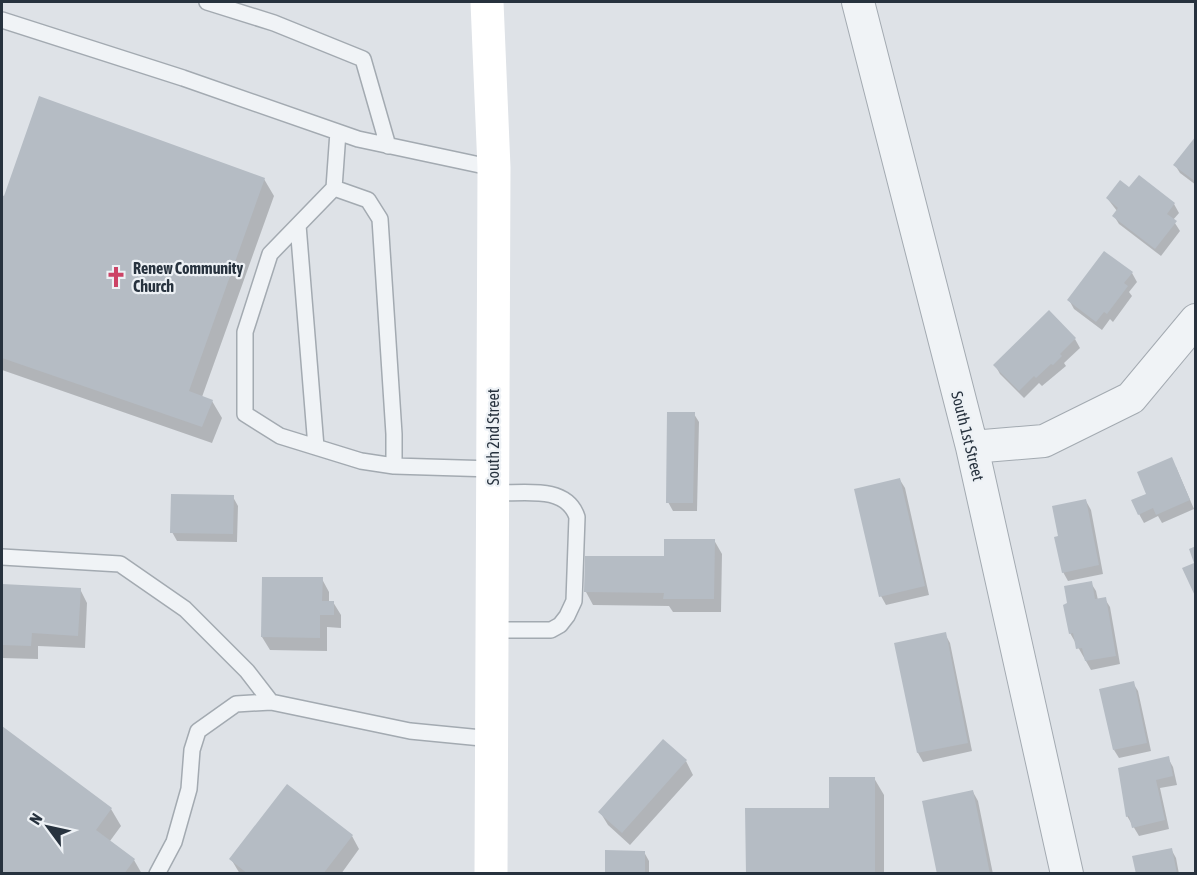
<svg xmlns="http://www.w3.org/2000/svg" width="1197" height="875" font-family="'Asap Condensed',sans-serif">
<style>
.shadow{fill:#0003}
.building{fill:#b5bcc4}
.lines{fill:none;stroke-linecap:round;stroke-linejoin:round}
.service-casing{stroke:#a3aab1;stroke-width:18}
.minor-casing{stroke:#a3aab1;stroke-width:34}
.service{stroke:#f0f3f6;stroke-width:15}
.minor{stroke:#f0f3f6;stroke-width:32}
.secondary{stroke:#fff;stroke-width:33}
.labels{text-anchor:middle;stroke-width:4.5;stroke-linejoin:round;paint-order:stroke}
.poi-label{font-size:16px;font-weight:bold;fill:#27323e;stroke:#edf1f5;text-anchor:start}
.street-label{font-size:16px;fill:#27323e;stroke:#edf1f5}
</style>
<rect width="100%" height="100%" fill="#dee2e7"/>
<path class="shadow" d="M 1196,138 L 1196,185 L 1180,173 L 1175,165 Z
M 264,179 L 274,196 L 202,397 L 212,401 L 222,418 L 212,443 L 2,370 L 2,197 Z
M 1129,190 L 1174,204 L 1179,213 L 1173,220 L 1180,231 L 1161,256 L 1119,224 L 1114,216 L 1117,211 L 1107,198 Z
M 1104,253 L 1132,273 L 1137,282 L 1129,292 L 1132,296 L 1113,322 L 1110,319 L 1102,330 L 1074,309 L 1069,300 Z
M 1075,339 L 1080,348 L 1064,363 L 1066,366 L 1042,386 L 1039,383 L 1024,398 L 1000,374 L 995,365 Z
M 694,414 L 699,422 L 697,511 L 673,511 L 668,502 Z
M 1176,467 L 1194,509 L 1162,523 L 1158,516 L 1144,523 L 1139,514 L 1148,495 Z
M 900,480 L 905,488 L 929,595 L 886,605 L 881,596 Z
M 233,497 L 238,506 L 237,542 L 177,541 L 172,532 Z
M 1086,501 L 1091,510 L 1103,574 L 1068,581 L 1063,572 L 1060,537 Z
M 714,540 L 722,554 L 721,612 L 673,612 L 669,606 L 593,605 L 586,592 L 665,558 Z
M 322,579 L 329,592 L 329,602 L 333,602 L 341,615 L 341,628 L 327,627 L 327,651 L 270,650 L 262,637 Z
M 1091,583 L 1096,591 L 1098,600 L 1105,599 L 1110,607 L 1120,664 L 1091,670 L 1070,633 Z
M 2,586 L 80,589 L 87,603 L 85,648 L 38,646 L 38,659 L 2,658 Z
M 945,634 L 950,643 L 972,751 L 923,762 L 918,753 L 896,644 Z
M 1133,683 L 1138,691 L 1151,751 L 1119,758 L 1114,750 Z
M 2,728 L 111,809 L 121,826 L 110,841 L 134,860 L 142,874 L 2,874 Z
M 1168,758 L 1173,767 L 1177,785 L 1160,788 L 1169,829 L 1139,836 L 1127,816 Z
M 686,761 L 693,775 L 630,845 L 608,825 L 600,812 Z
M 874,778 L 884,795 L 884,874 L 747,874 Z
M 973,792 L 978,801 L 993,874 L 939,874 Z
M 352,836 L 359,849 L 341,874 L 240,874 L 231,859 Z
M 1171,849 L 1176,858 L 1179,874 L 1138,874 Z
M 644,852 L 649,861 L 649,874 L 607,874 Z"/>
<path class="building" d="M 39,96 L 265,178 L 189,391 L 213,400 L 202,427 L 2,358 L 2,195 L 4,196 Z
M 1196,136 L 1196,182 L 1173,165 Z
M 1139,175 L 1175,203 L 1167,214 L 1177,221 L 1155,249 L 1112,216 L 1118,208 L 1106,198 L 1120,180 L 1129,187 Z
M 1104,251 L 1133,272 L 1124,283 L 1128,286 L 1107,314 L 1104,312 L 1096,322 L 1067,300 Z
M 1049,310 L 1076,338 L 1060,354 L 1062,356 L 1053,365 L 1051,364 L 1036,378 L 1034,376 L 1019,391 L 993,365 Z
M 667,412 L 695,412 L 693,503 L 666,503 Z
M 1172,457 L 1190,500 L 1156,515 L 1153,508 L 1138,515 L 1131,500 L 1146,494 L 1137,472 Z
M 900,478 L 925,586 L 879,597 L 854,489 Z
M 171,494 L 234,495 L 233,534 L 170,533 Z
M 1086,499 L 1099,565 L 1062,573 L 1054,537 L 1058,536 L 1052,506 Z
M 664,539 L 715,539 L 714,599 L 663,599 L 664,593 L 584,592 L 585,556 L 664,556 Z
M 1196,546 L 1196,598 L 1182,568 L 1194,563 L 1189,549 Z
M 262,577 L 323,577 L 322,601 L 334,601 L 334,615 L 320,615 L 320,638 L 261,637 Z
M 1092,581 L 1095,599 L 1106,597 L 1116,656 L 1085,661 L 1082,648 L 1076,649 L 1073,633 L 1069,634 L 1063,605 L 1067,603 L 1064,586 Z
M 2,584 L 81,588 L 78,636 L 32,633 L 31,646 L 2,645 Z
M 946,632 L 968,743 L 917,753 L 894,643 Z
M 1134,681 L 1147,743 L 1113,750 L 1099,689 Z
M 2,726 L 112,808 L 96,830 L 135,859 L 124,874 L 2,874 Z
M 663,739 L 687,760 L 622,833 L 598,812 Z
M 1169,756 L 1173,776 L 1156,780 L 1165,820 L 1132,828 L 1129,816 L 1126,817 L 1118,768 Z
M 829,777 L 875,777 L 875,874 L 746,874 L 745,808 L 829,808 Z
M 287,784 L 353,835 L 323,874 L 248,874 L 229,859 Z
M 973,790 L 990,874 L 937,874 L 922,801 Z
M 1172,848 L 1177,874 L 1136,874 L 1132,856 Z
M 605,850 L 645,851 L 645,874 L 605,874 Z"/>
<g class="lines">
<defs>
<path id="service" d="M 207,2 L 274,23 L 363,59 L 388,146
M 2,20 L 183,78 L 358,139 L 494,168
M 334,188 L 368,200 L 380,219 L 394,434 L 394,466 L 361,461 L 280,436 L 245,414 L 245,332 L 270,254 Z
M 334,188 L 338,132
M 298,225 L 316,447
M 394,466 L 493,469
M 493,493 C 521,494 566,484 577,517 L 574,601 L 567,616 L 560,625 L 551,630 L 493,630
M 2,557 L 120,564 L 185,609 L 247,671 L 271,702 L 410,731 L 492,739
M 157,874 L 174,842 L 189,789 L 192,750 L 198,731 L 236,704 L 271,702"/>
<path id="minor" d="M 858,2 L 972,447 L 1067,874
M 972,447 L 1044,441 L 1131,398 L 1196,320"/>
</defs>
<use href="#service" class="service-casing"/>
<use href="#minor" class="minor-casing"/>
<use href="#service" class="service"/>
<use href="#minor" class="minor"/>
<path class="secondary" d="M 487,2 L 494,168 L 491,874"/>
</g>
<defs>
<symbol id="church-bare" viewBox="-9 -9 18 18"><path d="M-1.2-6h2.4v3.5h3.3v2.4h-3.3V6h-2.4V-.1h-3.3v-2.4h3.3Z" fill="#cc4366" stroke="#edf1f5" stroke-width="2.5" paint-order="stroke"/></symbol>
</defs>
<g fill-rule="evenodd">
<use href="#church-bare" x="101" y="262" width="30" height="30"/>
</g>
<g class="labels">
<g class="poi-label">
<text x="133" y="274">Renew Community<tspan x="133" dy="18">Church</tspan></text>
</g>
<g class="street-label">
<text transform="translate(968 436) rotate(76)" y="6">South 1st Street</text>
<text transform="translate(493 437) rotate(-90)" y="6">South 2nd Street</text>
</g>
</g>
<rect width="1197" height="875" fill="none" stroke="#27323e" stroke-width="6"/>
<g transform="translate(48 827) rotate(303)" stroke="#edf1f5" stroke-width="4.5" paint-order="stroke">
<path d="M0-4.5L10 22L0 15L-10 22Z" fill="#27323e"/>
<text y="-9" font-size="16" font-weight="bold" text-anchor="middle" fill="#27323e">N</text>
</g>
</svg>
